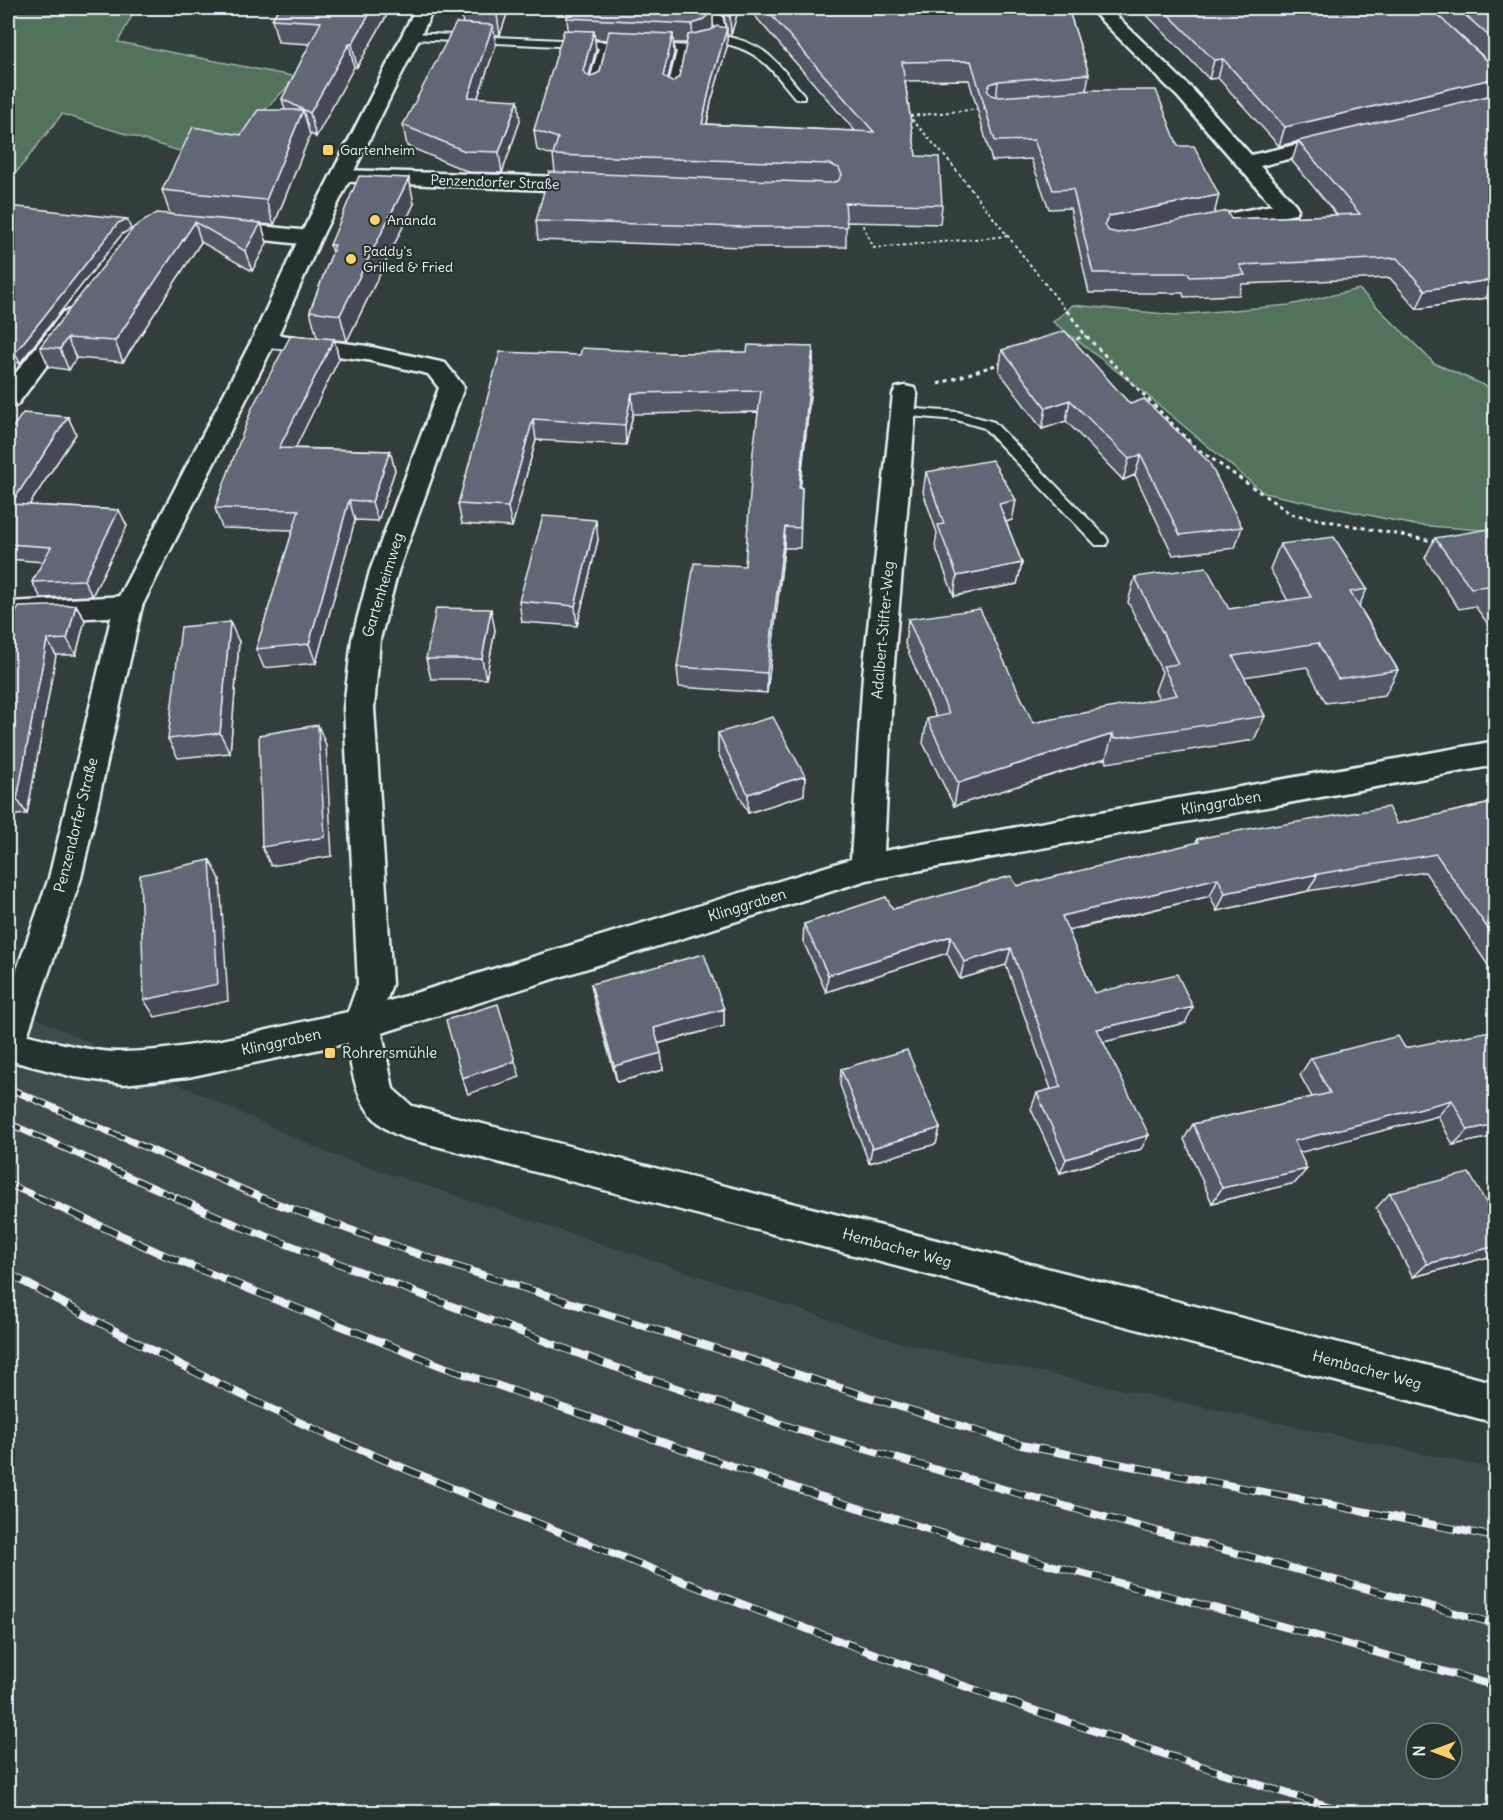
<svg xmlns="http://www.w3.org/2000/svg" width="1503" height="1820" font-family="Delius,sans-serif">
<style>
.built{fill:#404b4c;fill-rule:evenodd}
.green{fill:#52725c;stroke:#9db2aa;stroke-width:1.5}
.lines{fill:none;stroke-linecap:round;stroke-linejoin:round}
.lane-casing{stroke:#e8f1f8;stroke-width:4}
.street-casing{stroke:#e8f1f8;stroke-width:5}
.secondary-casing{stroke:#e8f1f8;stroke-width:5}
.path-far1{stroke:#e8f1f8;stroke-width:2;stroke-dasharray:3 3;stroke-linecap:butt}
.path{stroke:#e8f1f8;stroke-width:3;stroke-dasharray:4 4;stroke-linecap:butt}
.lane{fill:#26332d;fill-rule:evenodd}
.street{fill:#26332d;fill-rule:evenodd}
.secondary{fill:#26332d;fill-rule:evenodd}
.rail-far1-casing{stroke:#e8f1f8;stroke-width:7}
.rail-casing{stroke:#e8f1f8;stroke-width:8}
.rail-far1{stroke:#26332d;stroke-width:4.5;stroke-dasharray:14;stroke-linecap:butt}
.rail{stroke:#26332d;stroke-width:6;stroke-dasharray:17;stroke-linecap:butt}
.wall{fill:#535965;stroke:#e8f1f8;stroke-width:1.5;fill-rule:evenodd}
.shaded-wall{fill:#444952;stroke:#e8f1f8;stroke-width:1.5}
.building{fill:#616875;stroke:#e8f1f8;stroke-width:1.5}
.poi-dot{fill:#ffd166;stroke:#26332d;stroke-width:2}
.labels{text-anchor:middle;stroke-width:4.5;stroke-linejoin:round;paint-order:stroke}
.far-poi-label{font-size:14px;fill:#e8f1f8;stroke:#26332d;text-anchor:start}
.far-street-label{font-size:14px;fill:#e8f1f8;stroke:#26332d}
.street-label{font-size:15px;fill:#e8f1f8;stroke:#26332d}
.poi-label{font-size:15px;fill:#e8f1f8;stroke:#26332d;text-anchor:start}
</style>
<rect width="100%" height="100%" fill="#323e3b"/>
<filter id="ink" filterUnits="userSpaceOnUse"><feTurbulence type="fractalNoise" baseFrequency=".0167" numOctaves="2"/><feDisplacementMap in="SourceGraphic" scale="12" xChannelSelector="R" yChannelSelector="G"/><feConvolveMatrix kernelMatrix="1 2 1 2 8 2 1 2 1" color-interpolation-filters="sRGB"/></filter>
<g filter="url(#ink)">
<path class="built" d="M 8,1005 L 330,1154 L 898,1342 L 1495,1469 L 1495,1812 L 8,1812 ZM 1416,1733 L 1452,1733 L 1452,1769 L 1416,1769 Z"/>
<path class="green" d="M 8,8 L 136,8 L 118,42 L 297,77 L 214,162 L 62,114 L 8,183 Z
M 1359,289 L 1434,363 L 1495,390 L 1495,531 L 1415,525 L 1264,493 L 1136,386 L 1053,322 L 1073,305 L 1175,315 L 1290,305 Z"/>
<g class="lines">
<defs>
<path id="lane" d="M 690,9 L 709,10 L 722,16 L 726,33 L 723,36 C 768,44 776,62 804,95 L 804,99 L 796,99 C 769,67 761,50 717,42 L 711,47 L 687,52 L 678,96 L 672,99 L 666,96 L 677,51 L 609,48 L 599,91 L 593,94 L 587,91 L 599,48 L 411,39 L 406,36 L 411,33 L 693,46 L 703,43 L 716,32 L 713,20 L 707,16 L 686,14 L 685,12 Z
M 903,408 L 958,412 L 994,422 L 1106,537 L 1108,541 L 1106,545 L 1096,545 L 984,428 L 957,420 L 898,415 L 896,412 L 898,409 Z"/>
<path id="street" d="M 1089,8 L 1108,8 L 1192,89 L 1251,155 L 1339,135 L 1346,137 L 1350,141 L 1346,145 L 1260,166 L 1295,204 L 1298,209 L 1295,214 L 1196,234 L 1188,232 L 1185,227 L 1188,222 L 1272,205 L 1178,97 Z
M 342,170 L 592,178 L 600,180 L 603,185 L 600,190 L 592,192 L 334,181 L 331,176 L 334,171 Z
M 218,222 L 310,231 L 318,233 L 321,238 L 318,243 L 310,245 L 210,234 L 207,229 L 210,224 Z
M 71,310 L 79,312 L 83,317 L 17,405 L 8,407 L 8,383 L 63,312 Z
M 264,333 L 367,346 L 445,363 L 464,387 L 398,571 L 380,639 L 374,708 L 392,984 L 386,1002 L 851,859 L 863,675 L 893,394 L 896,388 L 905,386 L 914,388 L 917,394 L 893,675 L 884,851 L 1496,741 L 1496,765 L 867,880 L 382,1033 L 393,1089 L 412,1106 L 1496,1383 L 1496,1423 L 402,1137 C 361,1121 352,1082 348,1043 L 188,1077 L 123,1084 L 74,1077 L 8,1060 L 8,1030 C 44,1038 87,1053 124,1052 C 194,1051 279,1026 348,1012 L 358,984 L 344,708 L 352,639 L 370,571 L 439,388 L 428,374 L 367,360 L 255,345 L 252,340 L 255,335 Z
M 128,596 L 138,599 L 142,606 L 138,613 L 128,616 L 8,622 L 8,602 Z"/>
<path id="secondary" d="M 416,8 L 434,8 L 321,238 L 276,340 L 142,606 L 81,878 L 26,1039 L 20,1050 L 8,1054 L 8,995 L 49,878 L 114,606 L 252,340 L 299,238 Z"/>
</defs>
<use href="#lane" class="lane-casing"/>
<use href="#street" class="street-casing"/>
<use href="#secondary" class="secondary-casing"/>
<path class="path-far1" d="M 908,115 L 949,161 L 1068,313
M 910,116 L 980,109
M 860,220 L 874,248 L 1008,236"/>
<path class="path" d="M 1067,311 L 1086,336 L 1195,447 L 1291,514 L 1438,542
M 1069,341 L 1086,336
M 938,384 L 1002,363"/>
<use href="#lane" class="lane"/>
<use href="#street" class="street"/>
<use href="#secondary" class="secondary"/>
<defs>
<path id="rail-far1" d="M 8,1088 L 265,1199
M 8,1123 L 179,1199
M 8,1184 L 42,1199"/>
<path id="rail" d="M 39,1198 L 164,1255 L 444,1367 L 816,1495 L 1013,1555 L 1256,1619 L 1496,1686
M 176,1198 L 239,1226 L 606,1364 L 799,1430 L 1017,1493 L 1496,1624
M 261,1198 L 432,1259 L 1021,1445 L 1496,1537
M 8,1273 C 120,1335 234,1394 352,1446 C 432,1481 513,1513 594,1546 C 841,1646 1092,1734 1347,1812"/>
</defs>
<use href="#rail-far1" class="rail-far1-casing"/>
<use href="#rail" class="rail-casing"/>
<use href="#rail-far1" class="rail-far1"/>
<use href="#rail" class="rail"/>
</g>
<path class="wall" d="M 279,8 L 391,8 L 357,67 L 354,67 L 316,137 L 309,133 L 310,135 L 274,225 L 261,224 L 267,243 L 252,271 L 201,242 L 123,362 L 76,358 L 69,370 L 49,367 L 40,347 L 170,214 L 162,190 L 241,135 L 285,110 L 282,99 L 310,44 L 278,42 L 272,19 Z
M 509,8 L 500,35 L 495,35 L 496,45 L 478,97 L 520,121 L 502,173 L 469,172 L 407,146 L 403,125 L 463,24 L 461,13 Z
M 570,8 L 739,8 L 731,35 L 727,35 L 727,33 L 727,47 L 711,102 L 707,124 L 855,131 L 748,8 L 1068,8 L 1089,74 L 1086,91 L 1178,146 L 1214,214 L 1231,219 L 1337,215 L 1292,161 L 1298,142 L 1279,146 L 1218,78 L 1209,79 L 1140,8 L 1496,8 L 1496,68 L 1454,30 L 1496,69 L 1496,306 L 1486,298 L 1417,309 L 1390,278 L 1242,284 L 1239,295 L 1184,297 L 1183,293 L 1089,293 L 1070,208 L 1049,209 L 1031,159 L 992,161 L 969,80 L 905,81 L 916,156 L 942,205 L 940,224 L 846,222 L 846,247 L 743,247 L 538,240 L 536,221 L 555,172 L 553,155 L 537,150 L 534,130 L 568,30 L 567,18 ZM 713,10 L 724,16 L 726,28 L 713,29 ZM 595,39 L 607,40 L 600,72 L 590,77 L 589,76 L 596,50 ZM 674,43 L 687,43 L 679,77 L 672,82 L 668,79 L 674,53 Z
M 414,204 L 347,341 L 334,340 L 339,359 L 295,448 L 390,451 L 395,470 L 378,521 L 355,520 L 316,663 L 264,668 L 256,649 L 293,530 L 222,528 L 215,508 L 317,337 L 310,311 L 332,253 L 330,245 Z
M 8,208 L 131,229 L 122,234 L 20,363 L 8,362 Z
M 813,347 L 813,368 L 800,488 L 802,488 L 800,548 L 784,548 L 767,693 L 679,687 L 677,667 L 745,566 L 758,412 L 633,414 L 626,445 L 536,440 L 512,527 L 462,524 L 458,504 L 580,355 L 747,352 Z
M 1002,350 L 1130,404 L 1242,527 L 1235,548 L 1173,555 L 1135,475 L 1123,480 L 1066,421 L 1042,429 L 999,371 Z
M 68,417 L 76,434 L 29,505 L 119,510 L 127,526 L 92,596 L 41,598 L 32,582 L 43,562 L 8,559 L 8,434 Z
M 926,472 L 1016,500 L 1012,520 L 1006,522 L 1022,563 L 1017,584 L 954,596 L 935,546 L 937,533 L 923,492 Z
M 1435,538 L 1496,538 L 1496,635 L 1475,606 L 1459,609 L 1425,558 Z
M 598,540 L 577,626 L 522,622 L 519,601 Z
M 1280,544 L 1367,589 L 1359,606 L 1398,670 L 1385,695 L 1326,703 L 1307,667 L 1244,677 L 1265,716 L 1254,740 L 1107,763 L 1106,758 L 954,806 L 923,743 L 927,719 L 936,717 L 905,644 L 908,619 L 1033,723 L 1159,699 L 1155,691 L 1162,672 L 1128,602 L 1135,577 L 1229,609 L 1288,601 L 1270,569 Z
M 76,605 L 85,620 L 76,655 L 56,655 L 27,814 L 8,816 L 8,618 Z
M 495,630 L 486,679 L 431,679 L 426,659 Z
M 239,642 L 230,753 L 178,758 L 168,739 Z
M 718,733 L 805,776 L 804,795 L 748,813 L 718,753 Z
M 1496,802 L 1496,977 L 1425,872 L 1308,891 L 1217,911 L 1210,896 L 1068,931 L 1094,993 L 1185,1023 L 1103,1042 L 1141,1149 L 1060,1173 L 1031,1109 L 1037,1093 L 1051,1089 L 1006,965 L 960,979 L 947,953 L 826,992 L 803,941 L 804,924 L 893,909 L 1017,886 L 1196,843 L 1197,839 L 1274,826 L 1397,824 Z
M 591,984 L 724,1009 L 724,1026 L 658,1044 L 661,1053 L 663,1070 L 617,1082 L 594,1001 Z
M 1405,1048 L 1496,1136 L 1453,1145 L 1438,1116 L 1299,1152 L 1295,1183 L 1212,1203 L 1184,1139 L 1193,1124 L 1312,1097 L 1300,1075 L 1311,1058 Z
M 841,1069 L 940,1128 L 936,1144 L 869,1163 L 840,1085 Z
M 1390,1193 L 1492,1256 L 1413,1277 L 1376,1208 Z"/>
<path class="shaded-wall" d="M 373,8 L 391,8 L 357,67 L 352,44 Z
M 499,8 L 509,8 L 500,35 L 497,15 Z
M 733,8 L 739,8 L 731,35 L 730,17 Z
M 713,11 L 713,31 L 693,44 L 692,24 Z
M 493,25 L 496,45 L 471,117 L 468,97 Z
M 727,28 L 727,47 L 711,102 L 703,143 L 702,124 L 711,82 Z
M 594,31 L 596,50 L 585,90 L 583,71 Z
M 673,34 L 674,53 L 664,95 L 663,76 Z
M 349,44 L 354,67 L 316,137 L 310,113 Z
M 1223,59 L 1218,78 L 1209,79 L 1214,60 Z
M 1496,78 L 1495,95 L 1279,146 L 1285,127 Z
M 998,81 L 996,100 L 987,103 L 984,109 L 987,90 L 990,84 Z
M 518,100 L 520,121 L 502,173 L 499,152 Z
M 303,110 L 310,135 L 274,225 L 266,200 Z
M 409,178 L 414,204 L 347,341 L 340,315 Z
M 1219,195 L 1214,214 L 1105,236 L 1104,225 L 1109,216 Z
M 127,219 L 131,229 L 122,234 L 20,363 L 15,353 L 118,223 Z
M 195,222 L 201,242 L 123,362 L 115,341 Z
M 261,223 L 267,243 L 252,271 L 245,251 Z
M 1495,279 L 1486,298 L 1417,309 L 1425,290 Z
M 67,338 L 76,358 L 69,370 L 60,349 Z
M 334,339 L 339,359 L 286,467 L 279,448 Z
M 813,347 L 813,368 L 798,509 L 799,488 Z
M 632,393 L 633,414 L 626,445 L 625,425 Z
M 1070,400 L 1066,421 L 1042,429 L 1046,408 Z
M 68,417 L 76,434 L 19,520 L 11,504 Z
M 533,419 L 536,440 L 512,527 L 508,507 Z
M 390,451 L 395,470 L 378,521 L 372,502 Z
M 1141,455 L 1135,475 L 1123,480 L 1129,459 Z
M 349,500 L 355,520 L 316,663 L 309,644 Z
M 1016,500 L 1012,520 L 995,525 L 999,504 Z
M 119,510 L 127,526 L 92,596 L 84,580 Z
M 596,520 L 598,540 L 577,626 L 575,606 Z
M 785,527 L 784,548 L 767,693 L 767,673 Z
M 1022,563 L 1017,584 L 954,596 L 957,576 Z
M 76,605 L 85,620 L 76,655 L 67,639 Z
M 491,609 L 495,630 L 486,679 L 482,659 Z
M 230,622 L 239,642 L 230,753 L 220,733 Z
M 47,640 L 56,655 L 27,814 L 17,799 Z
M 318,725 L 326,745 L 332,856 L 271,866 L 262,847 Z
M 1113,734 L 1106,758 L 954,806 L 958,783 Z
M 805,776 L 804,795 L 748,813 L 748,794 Z
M 210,860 L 220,879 L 228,1001 L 155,1017 L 144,1000 Z
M 1318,874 L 1308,891 L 1217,911 L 1225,893 Z
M 1218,878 L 1210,896 L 1056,933 L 1062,916 Z
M 951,936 L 947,953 L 826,992 L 828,975 Z
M 1011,948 L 1006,965 L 960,979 L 964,962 Z
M 1193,1007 L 1185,1023 L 1090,1045 L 1097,1029 Z
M 724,1009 L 724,1026 L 656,1044 L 654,1028 Z
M 661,1053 L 663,1070 L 617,1082 L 614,1066 Z
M 515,1061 L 520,1077 L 468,1094 L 462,1078 Z
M 1452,1100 L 1438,1116 L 1283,1157 L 1294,1141 Z
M 1496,1124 L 1496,1136 L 1453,1145 L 1468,1130 Z
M 940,1128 L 936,1144 L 869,1163 L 872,1148 Z
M 1149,1135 L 1141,1149 L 1060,1173 L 1066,1159 Z
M 1307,1169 L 1295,1183 L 1212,1203 L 1222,1188 Z
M 1496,1246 L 1496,1254 L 1492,1256 L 1413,1277 L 1427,1264 Z"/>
<path class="building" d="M 279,8 L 373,8 L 352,44 L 349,44 L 310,113 L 282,99 L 321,22 L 272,19 Z
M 464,8 L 499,8 L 497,15 L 461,13 Z
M 570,8 L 712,8 L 713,11 L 701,21 L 692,24 L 567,18 Z
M 726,8 L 733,8 L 730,17 L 727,16 Z
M 765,8 L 1068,8 L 1089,74 L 998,81 L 990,84 L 987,90 L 991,95 L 999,97 L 1094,90 L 1156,90 L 1178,146 L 1194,146 L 1219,195 L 1109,216 L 1104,225 L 1109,231 L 1118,233 L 1227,211 L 1231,219 L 1360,214 L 1298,141 L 1496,94 L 1496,279 L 1425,290 L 1397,258 L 1240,265 L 1245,275 L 1190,277 L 1188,273 L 1093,273 L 1073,189 L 1053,190 L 1034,140 L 995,141 L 971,61 L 902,62 L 916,156 L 939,157 L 942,205 L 845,203 L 847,227 L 743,227 L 536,221 L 549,172 L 829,183 L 838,181 L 842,175 L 839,168 L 829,164 L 553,155 L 558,138 L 534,130 L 564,30 L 594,31 L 583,71 L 590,77 L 600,72 L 609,31 L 673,34 L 663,76 L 672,82 L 679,77 L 688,35 L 711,30 L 717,26 L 727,28 L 711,82 L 702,124 L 874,132 Z
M 1162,8 L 1430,8 L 1496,69 L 1496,78 L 1285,127 L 1223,59 L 1214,60 Z
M 1457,8 L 1496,8 L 1496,42 Z
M 456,23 L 493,25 L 468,97 L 518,100 L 499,152 L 465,151 L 403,125 Z
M 258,110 L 303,110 L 266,200 L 162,190 L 193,127 L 241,135 Z
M 359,176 L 409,178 L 340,315 L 310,311 L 335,245 L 330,245 Z
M 9,206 L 127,219 L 118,223 L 15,353 L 8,352 L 8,208 Z
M 157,213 L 261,223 L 245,251 L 195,222 L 115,341 L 67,338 L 60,349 L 40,347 L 134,227 Z
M 1065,331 L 1130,404 L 1144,399 L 1209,462 L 1242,527 L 1180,535 L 1141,455 L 1129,459 L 1070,400 L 1046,408 L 1002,350 Z
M 291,335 L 334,339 L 279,448 L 390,451 L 372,502 L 349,500 L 309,644 L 256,649 L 299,510 L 215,508 L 252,408 Z
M 748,345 L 813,347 L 799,488 L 802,488 L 800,528 L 785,527 L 767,673 L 677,667 L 694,563 L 745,566 L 753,452 L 761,391 L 632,393 L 625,425 L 533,419 L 508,507 L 458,504 L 500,352 L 580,355 L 582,348 L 671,353 L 747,352 Z
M 23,413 L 68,417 L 11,504 L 119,510 L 84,580 L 32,582 L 51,547 L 8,544 L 8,434 Z
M 992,460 L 1016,500 L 999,504 L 1022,563 L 957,576 L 938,525 L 944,524 L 926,472 Z
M 543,516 L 596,520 L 575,606 L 519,601 Z
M 1489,529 L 1496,538 L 1496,598 L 1487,586 L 1471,588 L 1435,538 Z
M 1334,537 L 1367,589 L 1350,592 L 1398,670 L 1338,679 L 1318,643 L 1233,656 L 1265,716 L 1114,739 L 1113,734 L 958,783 L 927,719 L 949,714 L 908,619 L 980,609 L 1033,723 L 1177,695 L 1163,666 L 1178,664 L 1135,577 L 1206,567 L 1229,609 L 1311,597 L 1280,544 Z
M 76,605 L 67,639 L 47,640 L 17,799 L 8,800 L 8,618 L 13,618 L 19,607 Z
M 436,608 L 491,609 L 482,659 L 426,659 Z
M 230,622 L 220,733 L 168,739 L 181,627 Z
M 773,717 L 805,776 L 748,794 L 718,733 Z
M 318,725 L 325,837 L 262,847 L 259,735 Z
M 1496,802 L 1496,940 L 1436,854 L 1318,874 L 1225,893 L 1218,878 L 1062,916 L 1094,993 L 1177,974 L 1193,1007 L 1097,1029 L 1149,1135 L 1066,1159 L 1037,1093 L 1061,1087 L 1011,948 L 964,962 L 951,936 L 828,975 L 804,924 L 886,897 L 893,909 L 1011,876 L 1017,886 L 1199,842 L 1197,839 L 1273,824 L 1274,826 L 1388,807 L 1397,824 Z
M 210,860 L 218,984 L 144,1000 L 140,875 Z
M 704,954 L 724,1009 L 654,1028 L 661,1053 L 614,1066 L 591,984 Z
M 498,1004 L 515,1061 L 462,1078 L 446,1020 Z
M 1496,1030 L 1496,1124 L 1468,1130 L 1452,1100 L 1294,1141 L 1307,1169 L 1222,1188 L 1193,1124 L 1330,1093 L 1311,1058 L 1398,1036 L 1405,1048 Z
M 907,1050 L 940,1128 L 872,1148 L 841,1069 Z
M 1469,1173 L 1496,1220 L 1496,1246 L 1427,1264 L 1390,1193 Z"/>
</g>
<g class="poi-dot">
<rect x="322" y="144" width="12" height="12" rx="3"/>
<circle cx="375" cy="220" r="6"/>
<circle cx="351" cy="259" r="6"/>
<rect x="324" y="1047" width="12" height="12" rx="3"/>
</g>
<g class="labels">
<g class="far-poi-label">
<text x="340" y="155">Gartenheim</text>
<text x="387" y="225">Ananda</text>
<text x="363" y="256">Paddy's<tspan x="363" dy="16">Grilled &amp; Fried</tspan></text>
</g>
<g class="far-street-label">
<text transform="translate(495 182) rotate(2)" y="5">Penzendorfer Straße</text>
</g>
<g class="street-label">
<text transform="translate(383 585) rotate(-73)" y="5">Gartenheimweg</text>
<text transform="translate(883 630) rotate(-85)" y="5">Adalbert-Stifter-Weg</text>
<text transform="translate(1221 803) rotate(-10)" y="5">Klinggraben</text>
<text transform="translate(76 825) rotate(-76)" y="5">Penzendorfer Straße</text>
<text transform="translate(747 905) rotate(-17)" y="5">Klinggraben</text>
<text transform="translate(281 1042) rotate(-12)" y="5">Klinggraben</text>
<text transform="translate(897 1248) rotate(15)" y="5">Hembacher Weg</text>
<text transform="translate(1367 1370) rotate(15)" y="5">Hembacher Weg</text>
</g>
<g class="poi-label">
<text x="342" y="1058">Rohrersmühle</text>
</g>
</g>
<rect width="1503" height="1820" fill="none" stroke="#26332d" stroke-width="30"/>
<rect x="15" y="15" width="1473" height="1790" fill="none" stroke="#e8f1f8" stroke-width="2" filter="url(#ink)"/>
<g transform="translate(1434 1751) rotate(270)"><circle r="28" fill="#26332d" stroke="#747f7e" stroke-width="1.5"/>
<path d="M0-4.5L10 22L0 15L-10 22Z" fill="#ffd166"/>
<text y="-9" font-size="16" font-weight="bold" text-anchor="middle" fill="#e8f1f8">N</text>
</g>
</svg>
